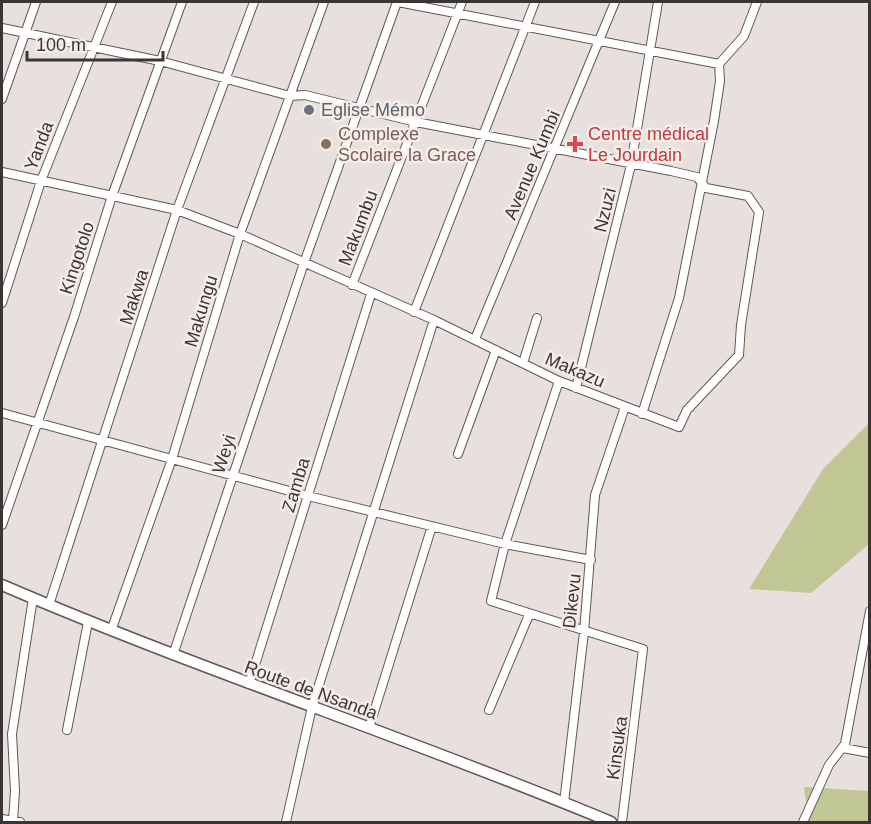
<svg xmlns="http://www.w3.org/2000/svg" width="871" height="824" font-family="Helvetica,sans-serif">
<style>
.green{fill:#c1c794}
.lines{fill:none;stroke-linecap:round;stroke-linejoin:round}
.street-casing{stroke:#5f5855;stroke-width:10}
.secondary-casing{stroke:#5f5855;stroke-width:13}
.street{stroke:#fff;stroke-width:8}
.secondary{stroke:#fff;stroke-width:10}
.worship-dot{fill:#6b7280;stroke:#f6ede9;stroke-width:2}
.education-dot{fill:#8d6e63;stroke:#f6ede9;stroke-width:2}
.health-dot{fill:#e0444e;stroke:#f6ede9;stroke-width:2}
.labels{text-anchor:middle;stroke-width:5;stroke-linejoin:round;paint-order:stroke}
.worship-label{font-size:18px;fill:#5b616d;stroke:#f6ede9;text-anchor:start}
.education-label{font-size:18px;fill:#785e54;stroke:#f6ede9;text-anchor:start}
.health-label{font-size:18px;fill:#be3a42;stroke:#f6ede9;text-anchor:start}
.street-label{font-size:18px;fill:#393635;stroke:#f6ede9}
</style>
<rect width="100%" height="100%" fill="#e8e0dc"/>
<path class="green" d="M 869,423 L 869,544 L 811,593 L 749,589 L 823,469 Z
M 804,787 L 869,791 L 869,822 L 809,822 Z"/>
<g class="lines">
<defs>
<path id="street" d="M 398,2 L 719,64 L 720,81 L 714,121 L 679,298 L 642,414
M 2,28 L 160,61 L 290,96 L 305,95 L 416,122 L 671,171 L 697,177 L 706,188 L 748,196 L 759,212 L 741,325 L 739,355 L 687,410 L 679,427 L 559,381 L 434,320 L 240,234 L 177,210 L 2,172
M 719,64 L 744,36 L 757,2
M 2,99 L 36,2
M 352,285 L 462,2
M 2,303 L 41,181 L 112,2
M 414,312 L 535,2
M 475,339 L 615,2
M 523,363 L 537,318
M 559,381 L 505,544 L 491,601 L 643,649 L 622,822
M 576,388 L 631,165 L 658,2
M 2,413 L 308,496 L 505,544 L 591,560
M 458,454 L 496,350
M 2,525 L 74,317 L 112,196 L 182,2
M 49,605 L 177,210 L 254,2
M 111,631 L 172,459 L 240,234 L 324,2
M 173,655 L 304,263 L 397,2
M 249,684 L 371,294
M 489,710 L 529,615
M 369,728 L 432,526
M 67,730 L 88,622
M 843,748 L 870,753
M 564,803 L 584,632 L 595,495 L 625,407
M 2,819 L 20,822
M 13,821 L 15,791 L 12,734 L 33,598
M 286,822 L 312,707 L 434,320
M 803,822 L 829,765 L 845,744 L 870,611"/>
<path id="secondary" d="M 2,585 C 202,671 410,738 611,822"/>
</defs>
<use href="#street" class="street-casing"/>
<use href="#secondary" class="secondary-casing"/>
<use href="#street" class="street"/>
<use href="#secondary" class="secondary"/>
</g>
<circle class="worship-dot" cx="309" cy="110" r="6"/>
<circle class="education-dot" cx="326" cy="144" r="6"/>
<path class="health-dot" d="M572 135h6v6h6v6h-6v6h-6v-6h-6v-6h6z"/>
<g class="labels">
<g class="worship-label">
<text x="321" y="116">Eglise Mémo</text>
</g>
<g class="education-label">
<text x="338" y="140">Complexe<tspan x="338" dy="21">Scolaire la Grace</tspan></text>
</g>
<g class="health-label">
<text x="588" y="140">Centre médical<tspan x="588" dy="21">Le Jourdain</tspan></text>
</g>
<g class="street-label">
<text transform="translate(39 146) rotate(-69)" y="6">Yanda</text>
<text transform="translate(532 165) rotate(-67)" y="6">Avenue Kumbi</text>
<text transform="translate(605 210) rotate(-76)" y="6">Nzuzi</text>
<text transform="translate(358 228) rotate(-69)" y="6">Makumbu</text>
<text transform="translate(77 258) rotate(-72)" y="6">Kingotolo</text>
<text transform="translate(134 297) rotate(-72)" y="6">Makwa</text>
<text transform="translate(201 311) rotate(-73)" y="6">Makungu</text>
<text transform="translate(575 370) rotate(23)" y="6">Makazu</text>
<text transform="translate(224 454) rotate(-72)" y="6">Weyi</text>
<text transform="translate(296 485) rotate(-73)" y="6">Zamba</text>
<text transform="translate(572 601) rotate(-84)" y="6">Dikevu</text>
<text transform="translate(311 690) rotate(20)" y="6">Route de Nsanda</text>
<text transform="translate(617 748) rotate(-82)" y="6">Kinsuka</text>
</g>
</g>
<rect width="871" height="824" fill="none" stroke="#393635" stroke-width="6"/>
<path d="M27 51v9h136v-9" fill="none" stroke="#393635" stroke-width="3"/>
<text x="36" y="51" font-size="18" fill="#393635" stroke="#f6ede9" stroke-width="4.5" paint-order="stroke">100 m</text>
</svg>
